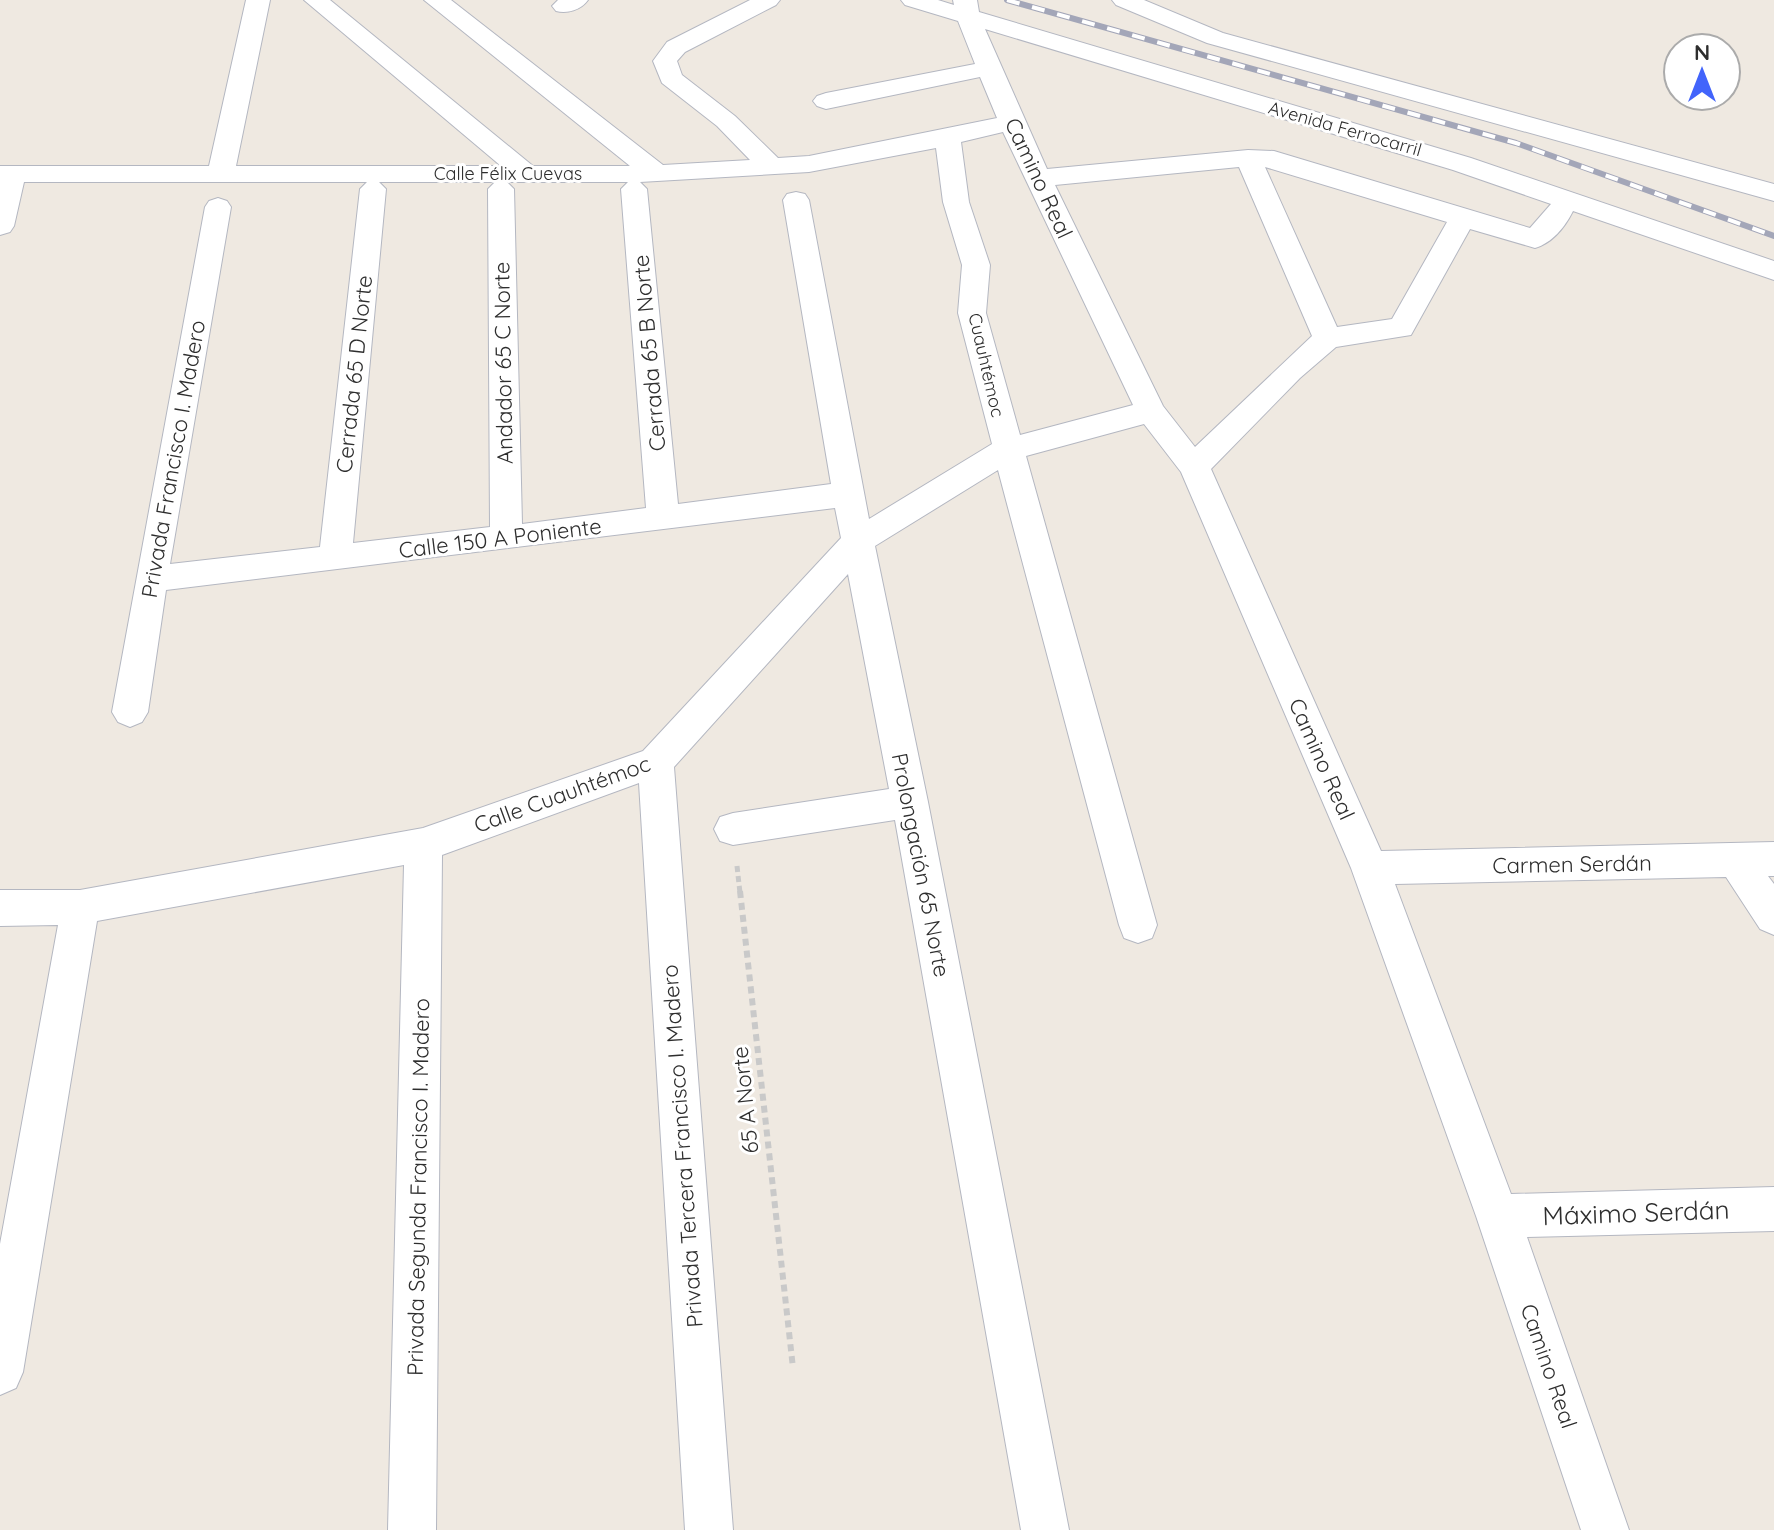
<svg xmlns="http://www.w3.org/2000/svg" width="1774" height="1530" font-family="Quicksand,sans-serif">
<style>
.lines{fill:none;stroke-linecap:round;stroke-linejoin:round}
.minor-casing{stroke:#b4b7c1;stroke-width:2}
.path-far1{stroke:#c9c9c9;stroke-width:5;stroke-dasharray:6 4;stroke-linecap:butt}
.path{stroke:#c9c9c9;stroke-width:6;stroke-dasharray:7 5;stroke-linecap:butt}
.minor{fill:#fff;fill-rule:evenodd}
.rail-casing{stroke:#a3a6b8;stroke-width:6}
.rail{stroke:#fff;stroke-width:4;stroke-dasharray:13;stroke-linecap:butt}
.labels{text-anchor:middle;stroke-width:6;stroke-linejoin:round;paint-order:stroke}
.far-street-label{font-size:18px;fill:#2e2e2e;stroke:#fff}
.street-label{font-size:22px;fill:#2e2e2e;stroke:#fff}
.near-street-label{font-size:26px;fill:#2e2e2e;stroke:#fff}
</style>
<rect width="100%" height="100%" fill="#efe9e1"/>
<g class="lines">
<defs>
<path id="minor" d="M 246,0 L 270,0 L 236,166 L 501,166 L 304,0 L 330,0 L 533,166 L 630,166 L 424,0 L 451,0 L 663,165 L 750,160 L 717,126 L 662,83 L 653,61 L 667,42 L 750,0 L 780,0 L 776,5 L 685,52 L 677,61 L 682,75 L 735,116 L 778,158 L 809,156 L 997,118 L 980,77 L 826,109 L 817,106 L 813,101 L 817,96 L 826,93 L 975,64 L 958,21 L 905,5 L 901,0 L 938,0 L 954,5 L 953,0 L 977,0 L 979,12 L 1471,158 L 1774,261 L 1774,280 L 1573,211 C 1565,227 1552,243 1535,248 L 1470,229 L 1411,335 L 1336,347 L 1300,378 L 1211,469 L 1381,851 L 1774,842 L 1774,876 L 1768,876 L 1774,884 L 1774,935 L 1760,929 L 1726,877 L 1395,884 L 1511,1194 L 1774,1187 L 1774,1231 L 1527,1237 L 1629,1530 L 1581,1530 L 1476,1216 L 1351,868 L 1181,472 L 1144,424 L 1026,456 L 1157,925 L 1152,938 L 1138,943 L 1124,938 L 1119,925 L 998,470 L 875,546 L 928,802 L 1069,1530 L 1021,1530 L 895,820 L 733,845 L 720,841 L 714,829 L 720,817 L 733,813 L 889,789 L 848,574 L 674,767 L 733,1530 L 685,1530 L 639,783 L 442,855 L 436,1530 L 388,1530 L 404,865 L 97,921 L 23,1372 L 16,1388 L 0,1395 L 0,1244 L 58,925 L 0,926 L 0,890 L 80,890 L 423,828 L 643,751 L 841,538 L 835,508 L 166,590 L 148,712 L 142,722 L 130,727 L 118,722 L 112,712 L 205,207 L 209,201 L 218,198 L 227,201 L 231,207 L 170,564 L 320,547 L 360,189 L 367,182 L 24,182 L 14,226 L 10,232 L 0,235 L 0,166 L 209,166 ZM 985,29 L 1453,170 L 1551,204 L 1530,228 L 1274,151 L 1248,150 L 1047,169 ZM 1003,132 L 1133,405 L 1020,435 L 986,313 L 990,265 L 969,202 L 961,142 ZM 936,148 L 943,202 L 962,265 L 958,313 L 992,444 L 869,519 L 809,200 L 805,194 L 796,192 L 787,194 L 783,200 L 831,484 L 678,504 L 647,189 L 640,182 L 809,172 ZM 1239,167 L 1312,336 L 1195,447 L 1163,406 L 1055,185 ZM 1265,167 L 1447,222 L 1392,319 L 1337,327 ZM 379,182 L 495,182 L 488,189 L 490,527 L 353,543 L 386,189 ZM 507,182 L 628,182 L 621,189 L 646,508 L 522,524 L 514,189 Z
M 588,0 C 581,10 567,14 556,11 L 552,6 L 558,0 Z
M 1112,0 L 1144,0 L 1223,33 L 1774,184 L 1774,201 L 1207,43 L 1116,5 Z"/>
</defs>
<use href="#minor" class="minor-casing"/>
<path class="path-far1" d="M 737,866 L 740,893"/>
<path class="path" d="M 740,891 L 793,1368"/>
<use href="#minor" class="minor"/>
<defs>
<path id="rail" d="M 1007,0 L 1516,143 L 1774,236"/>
</defs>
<use href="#rail" class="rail-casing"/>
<use href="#rail" class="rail"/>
</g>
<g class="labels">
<g class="far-street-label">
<text transform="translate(1345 129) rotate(16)" y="6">Avenida Ferrocarril</text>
<text x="508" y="180">Calle Félix Cuevas</text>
<text transform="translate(986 365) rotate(77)" y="6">Cuauhtémoc</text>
</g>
<g class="street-label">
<text transform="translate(1039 178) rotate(65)" y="8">Camino Real</text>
<text transform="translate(649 353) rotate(-95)" y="8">Cerrada 65 B Norte</text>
<text transform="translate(503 363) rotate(-91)" y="8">Andador 65 C Norte</text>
<text transform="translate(354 374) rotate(-84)" y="8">Cerrada 65 D Norte</text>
<text transform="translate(173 459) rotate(-80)" y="8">Privada Francisco I. Madero</text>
<text transform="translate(500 538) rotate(-7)" y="8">Calle 150 A Poniente</text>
<text transform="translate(1322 759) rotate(66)" y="8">Camino Real</text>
<text transform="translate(562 794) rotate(-20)" y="8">Calle Cuauhtémoc</text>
<text transform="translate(1572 864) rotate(-1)" y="8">Carmen Serdán</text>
<text transform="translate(921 865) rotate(79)" y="8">Prolongación 65 Norte</text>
<text transform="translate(745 1100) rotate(-96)" y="8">65 A Norte</text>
<text transform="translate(682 1146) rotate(-94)" y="8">Privada Tercera Francisco I. Madero</text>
<text transform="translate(418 1187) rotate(-89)" y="8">Privada Segunda Francisco I. Madero</text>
<text transform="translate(1549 1366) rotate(71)" y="8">Camino Real</text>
</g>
<g class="near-street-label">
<text transform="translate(1636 1213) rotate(-2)" y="9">Máximo Serdán</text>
</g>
</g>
<g transform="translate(1702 72)"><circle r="38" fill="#ffffff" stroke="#ababab" stroke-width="2"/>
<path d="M0-6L14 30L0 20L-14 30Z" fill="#4264fb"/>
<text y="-12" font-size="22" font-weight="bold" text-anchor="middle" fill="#2e2e2e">N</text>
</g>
</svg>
